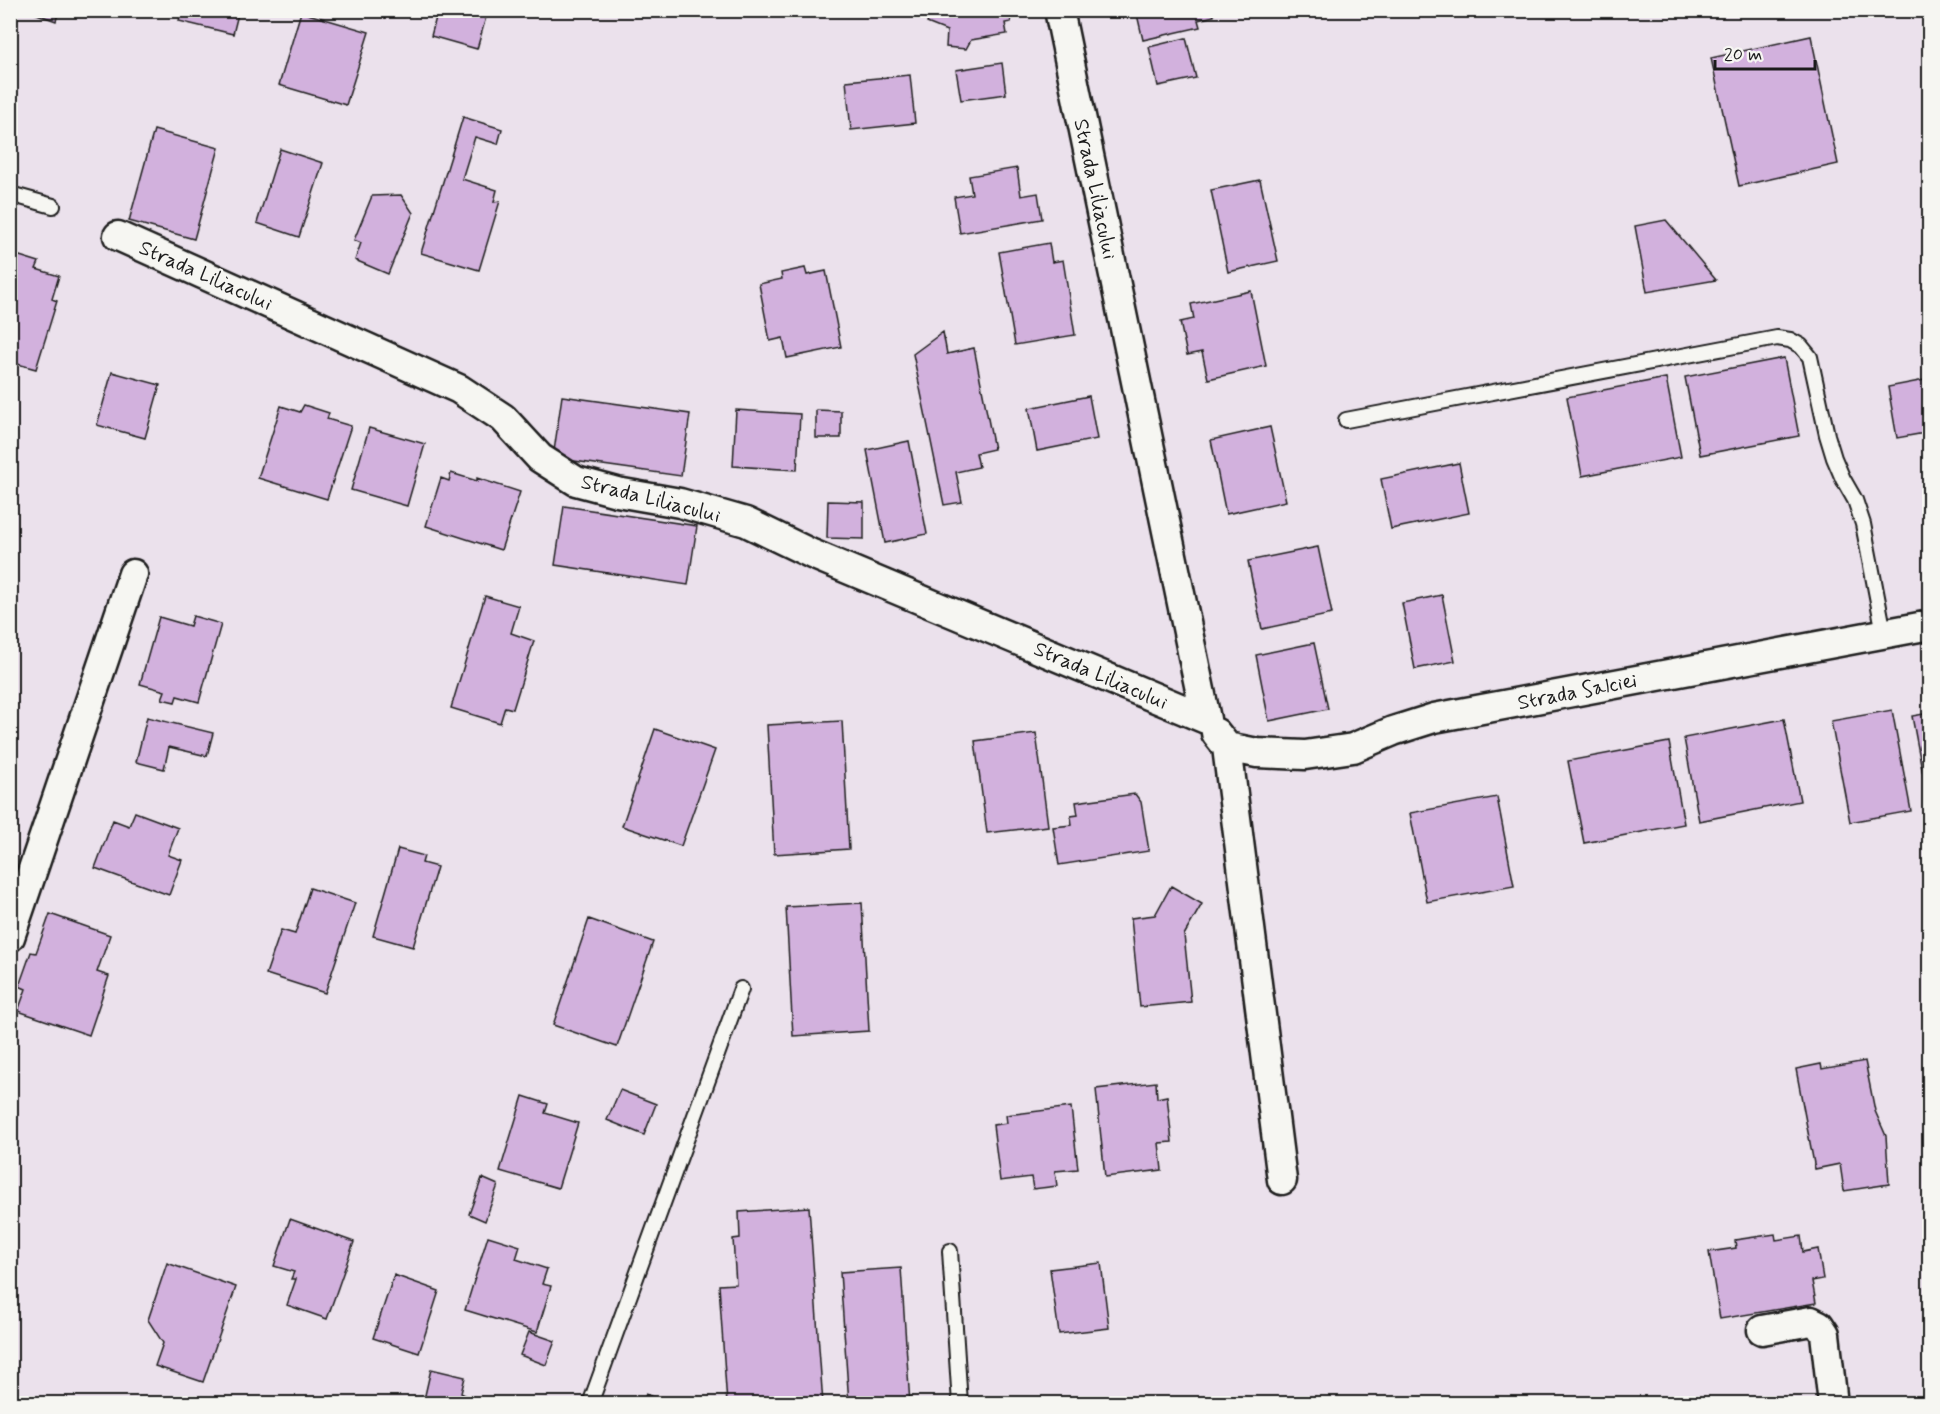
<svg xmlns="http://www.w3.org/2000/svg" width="1940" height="1414" font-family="Mynerve,sans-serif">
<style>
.building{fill:#d2b1dd;stroke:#1c1c1c;stroke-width:1.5}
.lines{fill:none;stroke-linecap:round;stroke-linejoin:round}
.lane-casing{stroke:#1c1c1c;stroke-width:18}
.street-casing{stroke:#1c1c1c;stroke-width:33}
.lane{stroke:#f6f6f2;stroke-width:14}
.street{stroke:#f6f6f2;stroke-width:28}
.labels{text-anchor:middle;stroke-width:4.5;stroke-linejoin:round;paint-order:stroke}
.street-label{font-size:21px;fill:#1c1c1c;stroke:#f6f6f2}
</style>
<rect width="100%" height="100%" fill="#ebe1ec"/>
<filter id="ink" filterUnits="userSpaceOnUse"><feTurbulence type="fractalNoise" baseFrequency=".0167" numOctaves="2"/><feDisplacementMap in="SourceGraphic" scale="12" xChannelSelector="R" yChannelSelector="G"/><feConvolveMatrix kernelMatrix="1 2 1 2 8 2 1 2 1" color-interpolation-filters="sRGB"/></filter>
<g filter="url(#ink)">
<path class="building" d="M 26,10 L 59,10 L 56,21 Z
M 181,10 L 239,10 L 233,34 L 179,21 Z
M 438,10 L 488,10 L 477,49 L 431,36 Z
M 932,10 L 1009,10 L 1011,22 L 1005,23 L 1007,34 L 971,40 L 966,49 L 946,47 L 947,31 L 927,23 Z
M 1136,10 L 1213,10 L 1214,16 L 1198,20 L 1200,27 L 1143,40 Z
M 301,12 L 369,32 L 346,105 L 279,85 Z
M 1811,36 L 1838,164 L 1739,186 L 1711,58 Z
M 1186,38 L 1196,78 L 1158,86 L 1149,47 Z
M 1002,63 L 1006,94 L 961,100 L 956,70 Z
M 910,75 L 915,123 L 851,130 L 846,81 Z
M 463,117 L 502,129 L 498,144 L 475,137 L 462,179 L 497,190 L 494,202 L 500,201 L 479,270 L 421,253 Z
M 154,130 L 219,148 L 194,239 L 129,221 Z
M 280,149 L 323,163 L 299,237 L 257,223 Z
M 1017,168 L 1021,196 L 1038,193 L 1042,219 L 960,233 L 954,197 L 972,194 L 969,176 Z
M 1260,180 L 1278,261 L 1228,272 L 1211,190 Z
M 401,195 L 413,213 L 388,274 L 355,260 L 361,243 L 354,240 L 372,196 Z
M 1666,220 L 1716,280 L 1647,292 L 1635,226 Z
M 1049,243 L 1052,262 L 1063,260 L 1075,335 L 1015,345 L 999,252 Z
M 10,253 L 39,262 L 36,269 L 59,276 L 52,299 L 57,301 L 36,369 L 10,362 Z
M 805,268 L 807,275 L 826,271 L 841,347 L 787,358 L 783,338 L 770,341 L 759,284 L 782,279 L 781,273 Z
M 1251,291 L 1266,366 L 1208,379 L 1202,352 L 1187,355 L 1180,322 L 1194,319 L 1191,304 Z
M 943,332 L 947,354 L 974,348 L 994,449 L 976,453 L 979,467 L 956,472 L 962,502 L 944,505 L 913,354 Z
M 1784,358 L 1799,436 L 1700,455 L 1685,377 Z
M 112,372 L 160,385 L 145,438 L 97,425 Z
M 1666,378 L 1681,457 L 1582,476 L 1567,397 Z
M 1930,379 L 1930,432 L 1897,438 L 1888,387 Z
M 562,396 L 690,414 L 681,476 L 553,458 Z
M 1089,396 L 1097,439 L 1037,451 L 1029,408 Z
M 304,405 L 329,413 L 327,419 L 351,426 L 327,499 L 258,478 L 281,406 L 300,412 Z
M 736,410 L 800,414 L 797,470 L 733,466 Z
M 816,410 L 841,411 L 841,438 L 816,438 Z
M 1270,427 L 1286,501 L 1226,514 L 1211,440 Z
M 369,428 L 425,444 L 407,506 L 351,490 Z
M 909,441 L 927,534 L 885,543 L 867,450 Z
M 1459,463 L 1469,513 L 1391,529 L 1381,479 Z
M 451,473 L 477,481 L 477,478 L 520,492 L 501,550 L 426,526 L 441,478 L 449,481 Z
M 828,501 L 864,502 L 864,539 L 827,538 Z
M 564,506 L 697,526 L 688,585 L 555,565 Z
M 1318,547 L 1332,614 L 1262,629 L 1248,561 Z
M 1442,595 L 1455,661 L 1415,669 L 1402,603 Z
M 485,596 L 519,606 L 511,633 L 534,641 L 513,709 L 505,707 L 500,723 L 451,708 Z
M 193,616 L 221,624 L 199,702 L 177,696 L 175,702 L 162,699 L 165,691 L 140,684 L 159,617 L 190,626 Z
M 1314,643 L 1328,709 L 1269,721 L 1256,655 Z
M 1892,710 L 1911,811 L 1850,822 L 1831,721 Z
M 1930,713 L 1930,791 L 1926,791 L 1912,716 Z
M 147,717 L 213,733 L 207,756 L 169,747 L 164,769 L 136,762 Z
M 1784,719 L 1800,801 L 1699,821 L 1684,738 Z
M 842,721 L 849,849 L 774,854 L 767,725 Z
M 655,729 L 715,750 L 681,846 L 622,826 Z
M 1036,733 L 1048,826 L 987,833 L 975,741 Z
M 1669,742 L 1684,824 L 1584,843 L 1568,761 Z
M 1135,794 L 1141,802 L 1149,851 L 1059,865 L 1053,827 L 1072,825 L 1071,816 L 1078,815 L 1076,802 Z
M 1497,797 L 1514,886 L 1427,902 L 1410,813 Z
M 135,812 L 178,828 L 168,855 L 182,860 L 169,895 L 95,868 L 113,820 L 129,826 Z
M 398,849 L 424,856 L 422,863 L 437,867 L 413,947 L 373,936 Z
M 1171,886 L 1202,904 L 1184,935 L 1191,1002 L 1140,1007 L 1131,918 L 1155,915 Z
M 310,888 L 355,903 L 325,993 L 266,974 L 281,930 L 295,934 Z
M 862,903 L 869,1031 L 793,1036 L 786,907 Z
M 50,914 L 110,935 L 97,972 L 109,976 L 89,1035 L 18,1011 L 26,989 L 19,986 L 31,952 L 36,953 Z
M 589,919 L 653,942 L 617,1047 L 553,1025 Z
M 1865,1061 L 1875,1111 L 1886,1136 L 1889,1184 L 1844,1191 L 1840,1164 L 1815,1169 L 1796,1069 L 1821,1064 L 1822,1069 Z
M 1156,1082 L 1157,1098 L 1167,1096 L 1172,1142 L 1159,1143 L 1162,1170 L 1105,1177 L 1096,1089 Z
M 620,1090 L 656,1104 L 644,1135 L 607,1120 Z
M 523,1096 L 548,1104 L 545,1113 L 578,1123 L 558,1188 L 500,1171 Z
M 1071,1107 L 1078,1169 L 1055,1171 L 1057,1186 L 1033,1189 L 1031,1177 L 1000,1181 L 993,1125 L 1007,1123 L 1006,1115 Z
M 482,1178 L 498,1185 L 485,1221 L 469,1214 Z
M 809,1207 L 823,1404 L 727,1404 L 719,1285 L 736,1284 L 733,1239 L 740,1238 L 739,1212 Z
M 290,1219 L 354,1242 L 327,1319 L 287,1305 L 296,1279 L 291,1279 L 294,1272 L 274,1266 Z
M 1775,1234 L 1776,1240 L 1801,1236 L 1803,1252 L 1818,1249 L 1823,1279 L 1812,1281 L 1816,1303 L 1720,1319 L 1709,1252 L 1736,1248 L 1735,1240 Z
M 488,1236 L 520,1246 L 516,1259 L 547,1269 L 542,1284 L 551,1286 L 537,1332 L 465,1310 Z
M 167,1263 L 236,1287 L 203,1382 L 155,1366 L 163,1343 L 148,1320 Z
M 1101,1263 L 1109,1328 L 1059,1334 L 1050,1269 Z
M 901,1268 L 910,1404 L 849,1404 L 840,1272 Z
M 394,1275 L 439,1291 L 419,1353 L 373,1338 Z
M 529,1332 L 555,1341 L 546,1365 L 520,1355 Z
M 431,1369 L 465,1377 L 461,1393 L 481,1404 L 423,1404 Z
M 646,1394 L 672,1404 L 642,1404 Z"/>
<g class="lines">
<defs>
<path id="lane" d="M 10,194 L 53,206
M 1346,420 L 1777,338 L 1790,340 L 1801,346 L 1810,357 L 1827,435 L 1834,458 L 1843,479 L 1855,500 L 1863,524 L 1884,633
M 950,1251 L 960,1404
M 590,1404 L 741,989"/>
<path id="street" d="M 118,236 L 459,389 L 503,418 L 540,458 L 576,481 L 617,492 L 680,503 L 746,522 L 812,554 L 1206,719 L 1059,10
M 1216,733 L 1227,747 L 1282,1180
M 1227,747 L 1257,753 L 1305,755 L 1353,748 L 1393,731 L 1434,718 L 1930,625
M 10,937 L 133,574
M 1762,1330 L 1811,1321 L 1819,1325 L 1825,1334 L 1833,1404"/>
</defs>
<use href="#lane" class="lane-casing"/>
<use href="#street" class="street-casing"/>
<use href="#lane" class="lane"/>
<use href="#street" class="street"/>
</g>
</g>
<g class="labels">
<g class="street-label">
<text transform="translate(1096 189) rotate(78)" y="7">Strada Liliacului</text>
<text transform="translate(206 275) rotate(24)" y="7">Strada Liliacului</text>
<text transform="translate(651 498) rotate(14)" y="7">Strada Liliacului</text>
<text transform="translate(1101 675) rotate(23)" y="7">Strada Liliacului</text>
<text transform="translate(1577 691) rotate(-11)" y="7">Strada Salciei</text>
</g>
</g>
<rect width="1940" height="1414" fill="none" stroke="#f6f6f2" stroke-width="36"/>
<rect x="18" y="18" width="1904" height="1378" fill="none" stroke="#1c1c1c" stroke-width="2" filter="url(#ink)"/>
<path d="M1715 60v9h100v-9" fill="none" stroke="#1c1c1c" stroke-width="3"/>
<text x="1724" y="60" font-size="18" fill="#1c1c1c" stroke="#f6f6f2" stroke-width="4.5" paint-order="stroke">20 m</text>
</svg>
